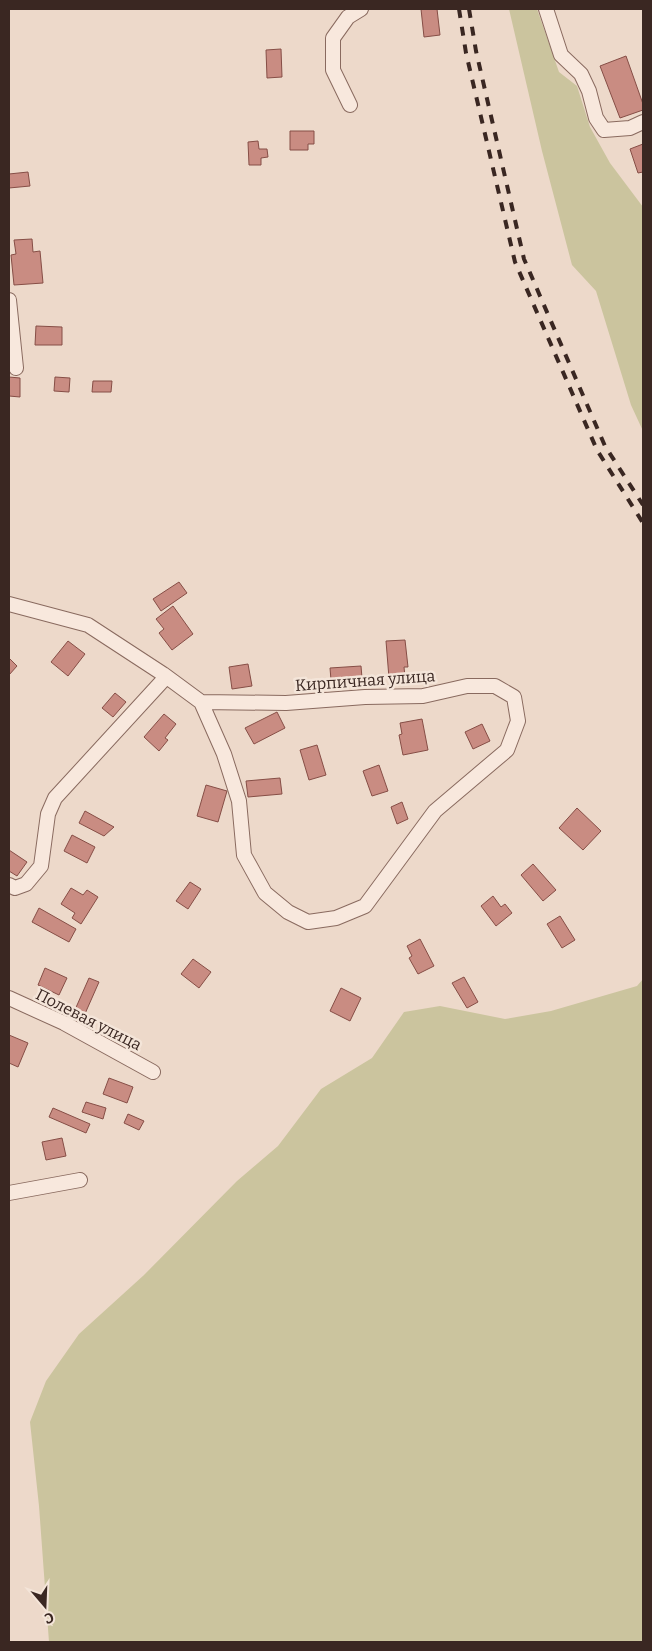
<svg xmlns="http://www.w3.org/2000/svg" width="652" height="1651" font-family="Bitter,serif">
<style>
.green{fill:#cbc49e}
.building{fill:#c98c82;stroke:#864e46}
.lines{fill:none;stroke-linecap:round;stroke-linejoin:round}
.minor-casing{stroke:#896a5f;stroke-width:16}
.minor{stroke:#f8e8dd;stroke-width:14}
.rail{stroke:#3a2722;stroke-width:4;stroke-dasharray:9 9;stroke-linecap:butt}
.labels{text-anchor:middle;stroke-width:5;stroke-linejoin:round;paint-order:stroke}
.street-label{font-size:16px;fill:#3a2722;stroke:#f4e5d9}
</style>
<rect width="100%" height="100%" fill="#edd9ca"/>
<path class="green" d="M 509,9 L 537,9 L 559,72 L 577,86 L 590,127 L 610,163 L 643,207 L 643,431 L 631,405 L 596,291 L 572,265 L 542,151 Z
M 643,979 L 643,1642 L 49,1642 L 39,1506 L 30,1422 L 46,1381 L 79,1334 L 144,1275 L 237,1181 L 278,1146 L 321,1089 L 372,1058 L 404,1012 L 440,1006 L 505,1019 L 551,1011 L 637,986 Z"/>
<path class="building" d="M 421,9 L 437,9 L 440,35 L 424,37 Z
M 281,49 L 282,77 L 267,78 L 266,50 Z
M 626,56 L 643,104 L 643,110 L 620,118 L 600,66 Z
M 290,131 L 314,131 L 314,144 L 308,144 L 308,150 L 290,150 Z
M 258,141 L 259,149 L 267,149 L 268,157 L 261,158 L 261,165 L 249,165 L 248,142 Z
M 643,144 L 643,172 L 638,173 L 630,149 Z
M 28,172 L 30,186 L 9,188 L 9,174 Z
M 32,239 L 33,252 L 40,251 L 43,283 L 14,285 L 11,255 L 16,254 L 14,240 Z
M 36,326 L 62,327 L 62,345 L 35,345 Z
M 9,377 L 20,378 L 20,397 L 9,396 Z
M 55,377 L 70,378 L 69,392 L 54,391 Z
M 93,381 L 112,381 L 111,392 L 92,392 Z
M 179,582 L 187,593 L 161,611 L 153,599 Z
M 173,606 L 193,634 L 172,650 L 159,633 L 164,629 L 156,619 Z
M 405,640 L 408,667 L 404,667 L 405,677 L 389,678 L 386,641 Z
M 68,641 L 85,654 L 68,676 L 51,662 Z
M 9,658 L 17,666 L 9,675 Z
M 248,664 L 252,686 L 232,689 L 229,667 Z
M 361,666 L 362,678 L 353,679 L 353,685 L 340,686 L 339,680 L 331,680 L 330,668 Z
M 115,693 L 126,702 L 113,717 L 102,708 Z
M 277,712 L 285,728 L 254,744 L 245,728 Z
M 164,714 L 176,724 L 165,738 L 168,740 L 159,751 L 144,737 Z
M 422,719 L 428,750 L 403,755 L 399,735 L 402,734 L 400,723 Z
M 482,724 L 490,741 L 473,749 L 465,732 Z
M 317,745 L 326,775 L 309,780 L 300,750 Z
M 379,765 L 388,791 L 372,796 L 363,771 Z
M 280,778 L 282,794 L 248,797 L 246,781 Z
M 206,785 L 227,791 L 218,822 L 197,816 Z
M 402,802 L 408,819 L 397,824 L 391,807 Z
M 577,808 L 601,831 L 583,850 L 559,828 Z
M 85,811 L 114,827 L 104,836 L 79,823 Z
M 72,835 L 95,847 L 87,863 L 64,851 Z
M 9,850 L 27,862 L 17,876 L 9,871 Z
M 533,864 L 556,890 L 543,901 L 521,875 Z
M 190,882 L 201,889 L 188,909 L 176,901 Z
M 71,888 L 83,895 L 87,890 L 98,897 L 81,924 L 72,918 L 75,913 L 61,904 Z
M 493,896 L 501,907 L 505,904 L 512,913 L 496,926 L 481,906 Z
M 39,908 L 76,929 L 69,942 L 32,922 Z
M 560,916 L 575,940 L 562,948 L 547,924 Z
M 420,939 L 434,966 L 418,974 L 409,958 L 412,956 L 407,946 Z
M 193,959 L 211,972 L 199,988 L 181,974 Z
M 45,968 L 67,978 L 59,995 L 38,985 Z
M 464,977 L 478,1002 L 467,1008 L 452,983 Z
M 89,978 L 99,982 L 84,1016 L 74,1012 Z
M 341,988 L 361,998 L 350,1021 L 330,1011 Z
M 9,1035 L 28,1043 L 18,1067 L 9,1063 Z
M 109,1078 L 133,1087 L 127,1103 L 103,1094 Z
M 86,1102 L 106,1108 L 103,1119 L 82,1112 Z
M 53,1108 L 90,1124 L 86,1133 L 49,1117 Z
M 128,1114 L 144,1121 L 139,1130 L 124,1123 Z
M 62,1138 L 66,1156 L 46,1160 L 42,1142 Z"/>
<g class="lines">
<defs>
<path id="minor" d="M 546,9 L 561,55 L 581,74 L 589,91 L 596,118 L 604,130 L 630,128 L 643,122
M 350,105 L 333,70 L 333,38 L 348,17 L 361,9
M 9,300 L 16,368
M 9,604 L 88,625 L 163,674 L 201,702 L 224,754 L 239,801 L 244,855 L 265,893 L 288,912 L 308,922 L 336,918 L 365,906 L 435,811 L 507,750 L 518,721 L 514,697 L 495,686 L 467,686 L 423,696 L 365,697 L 286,703 L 201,702
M 9,885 L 15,888 L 26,884 L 41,866 L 48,814 L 55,798 L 166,677
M 9,998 L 64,1023 L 153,1072
M 9,1193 L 80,1180"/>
</defs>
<use href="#minor" class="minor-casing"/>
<use href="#minor" class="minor"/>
<path class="rail" d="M 459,9 L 466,53 L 515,262 L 597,450 L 643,523
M 469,9 L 476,51 L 524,259 L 605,446 L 643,505"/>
</g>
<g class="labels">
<g class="street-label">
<text transform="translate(365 680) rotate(-4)" y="6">Кирпичная улица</text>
<text transform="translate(89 1019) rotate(27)" y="6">Полевая улица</text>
</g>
</g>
<rect width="652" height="1651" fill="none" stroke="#3a2722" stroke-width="20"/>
<g transform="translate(45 1606) rotate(161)" stroke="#f4e5d9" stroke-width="4" paint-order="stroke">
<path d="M0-4L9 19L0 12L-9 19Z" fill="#3a2722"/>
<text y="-8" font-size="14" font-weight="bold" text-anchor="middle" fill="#3a2722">С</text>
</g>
</svg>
